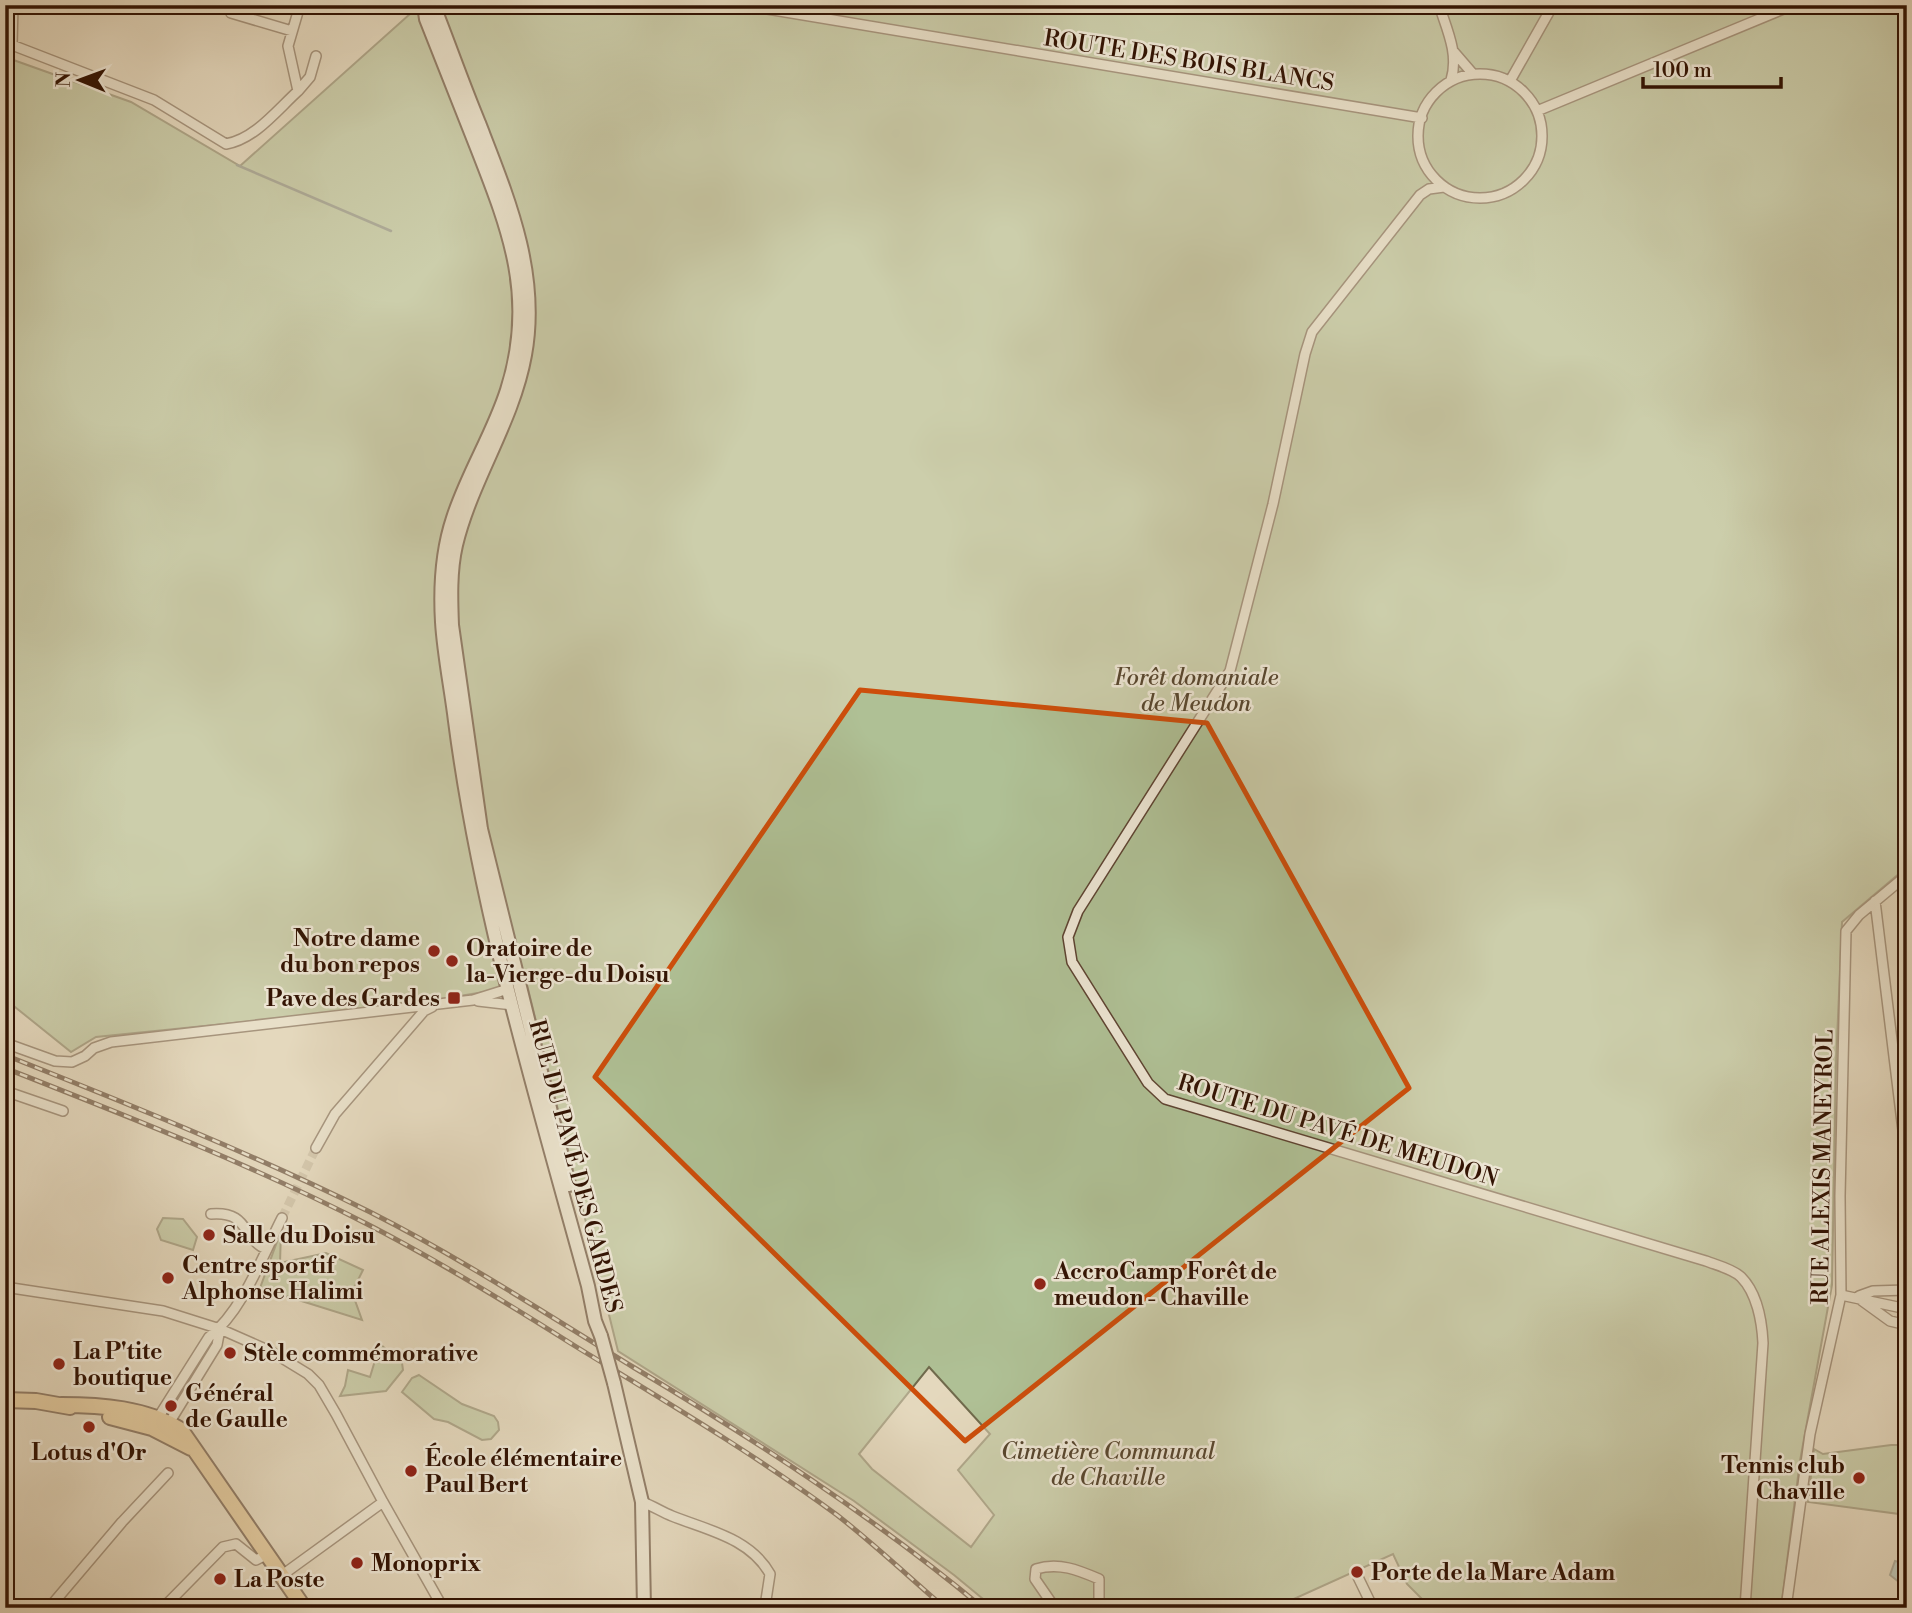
<svg xmlns="http://www.w3.org/2000/svg" width="1912" height="1613" font-family="'Libre Bodoni',serif">
<style>
.green{fill:#afc095;stroke:#706a4c;stroke-width:2;fill-rule:evenodd}
.water{fill:#97b9b6;stroke:#6f776e;stroke-width:2}
.lines{fill:none;stroke-linecap:round;stroke-linejoin:round}
.stream{stroke:#6f776e;stroke-width:2.5}
.street-tunnel{stroke:#c0b198;stroke-width:9;stroke-dasharray:9 4.5;stroke-linecap:butt}
.street-casing{stroke:#5e4432;stroke-width:12}
.secondary-casing{stroke:#321303;stroke-width:16}
.primary-casing{stroke:#321303;stroke-width:18}
.street{stroke:#ede6d4;stroke-width:9}
.secondary{stroke:#ede6d4;stroke-width:12}
.primary{stroke:#e2bc7e;stroke-width:14}
.rail-casing{stroke:#321303;stroke-width:5}
.rail{stroke:#ede6d4;stroke-width:2.5;stroke-dasharray:8;stroke-linecap:butt}
.secondary-bridge-casing{stroke:#321303;stroke-width:16;stroke-linecap:butt}
.secondary-bridge{stroke:#ede6d4;stroke-width:12}
.marked{fill:none;stroke:#cd4e0b;stroke-width:5;stroke-linejoin:round}
.poi-dot{fill:#8f2418;stroke:#ede6d4;stroke-width:2.5}
.labels{text-anchor:middle;stroke-width:5;stroke-linejoin:round;paint-order:stroke}
.street-label{font-size:23px;fill:#321303;stroke:#ede6d4}
.park-label{font-size:23px;font-style:italic;fill:#58472f;stroke:#ede6d4}
.poi-label{font-size:23px;font-weight:bold;fill:#321303;stroke:#ede6d4;text-anchor:start}
</style>
<rect width="100%" height="100%" fill="#e4d8bd"/>
<filter id="stains"><feTurbulence type="fractalNoise" baseFrequency=".00286" numOctaves="4"/><feColorMatrix values="0 0 0 0 .2 0 0 0 0 .09 0 0 0 0 .02 0 0 0 .5 -.17"/></filter>
<radialGradient id="worn" r=".72"><stop offset=".6" stop-color="#630" stop-opacity="0"/><stop offset="1" stop-color="#630" stop-opacity=".3"/></radialGradient>
<path class="green" d="M 420,5 L 1907,5 L 1907,867 L 1842,922 L 1836,1065 L 1832,1285 L 1800,1461 L 1781,1608 L 1431,1608 L 1407,1584 L 1393,1554 L 1274,1608 L 994,1608 L 954,1575 L 854,1501 L 618,1351 L 527,985 L 392,1007 L 96,1037 L 71,1052 L 5,999 L 5,57 L 131,102 L 240,166 ZM 929,1367 L 990,1434 L 958,1470 L 994,1515 L 971,1547 L 872,1469 L 859,1454 Z
M 163,1218 L 183,1219 L 197,1237 L 193,1250 L 161,1240 L 157,1229 Z
M 281,1231 L 280,1263 L 326,1253 L 363,1270 L 352,1292 L 362,1320 L 260,1288 Z
M 380,1344 L 402,1363 L 403,1370 L 386,1391 L 340,1396 L 345,1386 L 348,1370 L 370,1377 Z
M 419,1375 L 462,1404 L 494,1416 L 498,1422 L 499,1430 L 491,1439 L 482,1440 L 448,1422 L 434,1419 L 402,1392 L 412,1378 Z
M 1891,1445 L 1907,1445 L 1907,1515 L 1808,1502 L 1814,1449 L 1823,1454 Z"/>
<path class="water" d="M 1895,1561 L 1907,1564 L 1907,1608 L 1900,1608 L 1905,1596 L 1904,1586 L 1890,1575 Z"/>
<g class="lines">
<path class="stream" d="M 237,165 L 391,231"/>
<path class="street-tunnel" d="M 282,1218 L 316,1148"/>
<defs>
<path id="street" d="M 13,5 L 12,45 L 154,100 L 226,144 C 255,139 277,110 298,91 L 288,46 L 300,5
M 233,5 L 231,13 L 292,31
M 743,5 L 1422,118
M 1439,5 C 1447,30 1459,54 1451,80
M 1454,52 L 1473,74
M1418 136a62 62 0 1 1 124 0a62 62 0 1 1-124 0Z
M 1510,81 L 1553,5
M 298,91 L 310,77 L 316,56
M 1537,111 L 1793,5
M 1444,187 L 1429,189 L 1420,195 L 1312,332 L 1305,354 L 1273,504 L 1230,671 L 1078,911 L 1068,937 L 1072,962 L 1148,1083 L 1165,1099 L 1706,1261 C 1716,1265 1733,1269 1741,1277 C 1757,1293 1762,1322 1763,1343 L 1745,1608
M 1875,901 L 1907,1163
M 478,1001 L 512,1005
M 5,1043 L 55,1061 L 72,1062 L 85,1056 L 94,1048 L 111,1042 L 473,1000 L 508,989
M 5,1091 L 63,1111
M 316,1148 L 335,1114 L 424,1011 L 432,1007
M 211,1214 C 250,1211 241,1238 266,1249
M 5,1287 L 163,1311 L 220,1329 L 272,1352 L 308,1374 L 319,1385 L 336,1414 L 383,1502 L 443,1608
M 1841,1295 L 1907,1309
M 1859,1296 L 1873,1291 L 1907,1290
M 1861,1300 L 1890,1321 L 1907,1325
M 156,1421 L 209,1337 C 242,1312 263,1255 282,1218
M 166,1428 L 217,1345 L 220,1329
M 642,1502 C 653,1506 662,1512 672,1516 C 707,1530 750,1538 770,1574 L 766,1600 L 768,1608
M 281,1576 L 383,1502
M 1358,1577 L 1373,1608
M 49,1608 L 122,1522 L 168,1473
M 163,1608 L 223,1547 L 236,1544 L 256,1560 L 266,1555
M 830,1608 L 834,1604
M 1055,1608 L 1035,1579 L 1036,1569 C 1059,1562 1078,1570 1099,1579 L 1099,1608
M 1786,1608 L 1810,1434 L 1841,1295 L 1840,1196 L 1846,931 L 1859,915 L 1907,875"/>
<path id="secondary" d="M 424,5 L 426,19 C 443,62 460,105 477,148 C 510,232 536,299 507,390 C 493,434 467,474 453,518 C 442,551 440,588 442,622 C 444,655 451,688 455,721 C 480,913 537,1099 588,1286 L 595,1321 L 601,1336
M 437,5 L 437,14 C 451,50 464,87 479,123 C 508,198 540,273 525,355 C 513,422 472,479 456,545 C 450,571 451,599 452,625 L 481,829 L 569,1185
M 614,1383 L 642,1502 L 644,1608"/>
<path id="primary" d="M 5,1400 L 36,1401 L 70,1407
M 61,1405 C 101,1405 146,1408 181,1430 L 300,1602 L 301,1608
M 110,1417 L 152,1428 L 191,1448"/>
</defs>
<use href="#street" class="street-casing"/>
<use href="#secondary" class="secondary-casing"/>
<use href="#primary" class="primary-casing"/>
<use href="#street" class="street"/>
<use href="#secondary" class="secondary"/>
<use href="#primary" class="primary"/>
<defs>
<path id="rail" d="M 5,1055 C 128,1104 251,1153 370,1212 C 461,1258 546,1314 633,1367 C 755,1440 874,1517 983,1608
M 5,1068 C 127,1116 250,1164 367,1224 C 439,1261 507,1303 575,1346 C 663,1400 753,1453 837,1515 C 874,1544 909,1577 945,1608"/>
</defs>
<use href="#rail" class="rail-casing"/>
<use href="#rail" class="rail"/>
<defs>
<path id="secondary-bridge" d="M 601,1336 L 614,1383"/>
</defs>
<use href="#secondary-bridge" class="secondary-bridge-casing"/>
<use href="#secondary-bridge" class="secondary-bridge"/>
</g>
<path d="M0 0H1912V1613H0ZM 860,690 L 1207,723 L 1409,1088 L 965,1441 L 595,1077 Z" fill="#e4d8bd" fill-opacity=".55" fill-rule="evenodd"/>
<path class="marked" d="M 860,690 L 1207,723 L 1409,1088 L 965,1441 L 595,1077 Z"/>
<g class="poi-dot">
<circle cx="434" cy="951" r="7"/>
<circle cx="452" cy="961" r="7"/>
<rect x="447" y="991" width="14" height="14" rx="3.5"/>
<circle cx="209" cy="1235" r="7"/>
<circle cx="168" cy="1278" r="7"/>
<circle cx="1040" cy="1284" r="7"/>
<circle cx="230" cy="1353" r="7"/>
<circle cx="59" cy="1364" r="7"/>
<circle cx="171" cy="1406" r="7"/>
<circle cx="89" cy="1427" r="7"/>
<circle cx="411" cy="1471" r="7"/>
<circle cx="1859" cy="1478" r="7"/>
<circle cx="357" cy="1563" r="7"/>
<circle cx="1357" cy="1572" r="7"/>
<circle cx="220" cy="1579" r="7"/>
</g>
<g class="labels">
<g class="street-label">
<text transform="translate(1189 60) rotate(9)" y="8">ROUTE DES BOIS BLANCS</text>
<text transform="translate(1338 1130) rotate(17)" y="8">ROUTE DU PAVÉ DE MEUDON</text>
<text transform="translate(576 1166) rotate(75)" y="8">RUE DU PAVÉ DES GARDES</text>
<text transform="translate(1822 1167) rotate(-89)" y="8">RUE ALEXIS MANEYROL</text>
</g>
<g class="park-label">
<text x="1196" y="685">Forêt domaniale<tspan x="1196" dy="26">de Meudon</tspan></text>
<text x="1108" y="1459">Cimetière Communal<tspan x="1108" dy="26">de Chaville</tspan></text>
</g>
<g class="poi-label">
<text x="420" y="946" text-anchor="end">Notre dame<tspan x="420" dy="26">du bon repos</tspan></text>
<text x="466" y="956">Oratoire de<tspan x="466" dy="26">la-Vierge-du Doisu</tspan></text>
<text x="440" y="1006" text-anchor="end">Pave des Gardes</text>
<text x="223" y="1243">Salle du Doisu</text>
<text x="182" y="1273">Centre sportif<tspan x="182" dy="26">Alphonse Halimi</tspan></text>
<text x="1054" y="1279">AccroCamp Forêt de<tspan x="1054" dy="26">meudon - Chaville</tspan></text>
<text x="73" y="1359">La P'tite<tspan x="73" dy="26">boutique</tspan></text>
<text x="244" y="1361">Stèle commémorative</text>
<text x="185" y="1401">Général<tspan x="185" dy="26">de Gaulle</tspan></text>
<text x="89" y="1460" text-anchor="middle">Lotus d'Or</text>
<text x="425" y="1466">École élémentaire<tspan x="425" dy="26">Paul Bert</tspan></text>
<text x="1845" y="1473" text-anchor="end">Tennis club<tspan x="1845" dy="26">Chaville</tspan></text>
<text x="371" y="1571">Monoprix</text>
<text x="1371" y="1580">Porte de la Mare Adam</text>
<text x="234" y="1587">La Poste</text>
</g>
</g>
<rect width="1912" height="1613" fill="none" stroke="#e4d8bd" stroke-width="28"/>
<rect x="7" y="7" width="1898" height="1599" fill="none" stroke="#321303" stroke-width="3.5"/>
<rect x="14" y="14" width="1884" height="1585" fill="none" stroke="#321303" stroke-width="2"/>
<g transform="translate(80 80) rotate(271)" stroke="#ede6d4" stroke-width="5" paint-order="stroke">
<path d="M0-5L12 26L0 18L-12 26Z" fill="#321303"/>
<text y="-10" font-size="19" font-weight="bold" text-anchor="middle" fill="#321303">N</text>
</g>
<path d="M1643 77v10h138v-10" fill="none" stroke="#321303" stroke-width="3.5"/>
<text x="1653" y="77" font-size="21" fill="#321303" stroke="#ede6d4" stroke-width="5" paint-order="stroke">100 m</text>
<rect width="100%" height="100%" filter="url(#stains)"/>
<rect width="100%" height="100%" fill="url(#worn)"/>
</svg>
